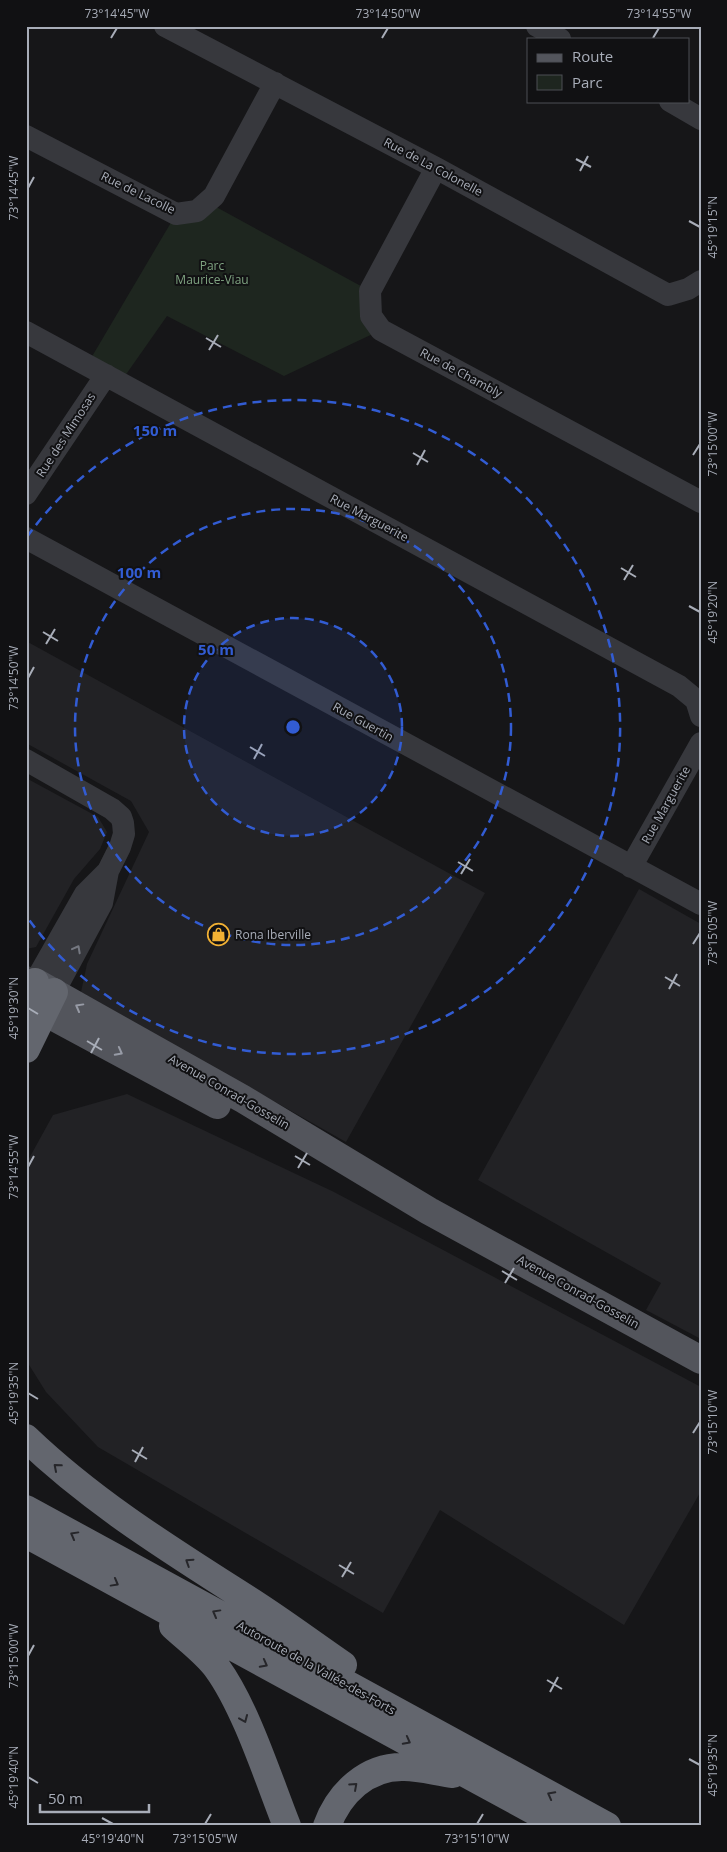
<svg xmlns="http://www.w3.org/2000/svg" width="727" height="1852" font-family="'Open Sans',sans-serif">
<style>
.built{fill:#222225}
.green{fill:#1e261f}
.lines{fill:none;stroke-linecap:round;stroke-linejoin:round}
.minor{stroke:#37383d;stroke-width:22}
.major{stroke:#53555c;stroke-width:28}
.highway{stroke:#63666e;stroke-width:28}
.oneway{stroke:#757881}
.oneway2{stroke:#979ba6}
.oneway3{stroke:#26262a}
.ticks{fill:none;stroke:#a8adb8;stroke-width:2}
.ring{fill:none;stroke:#325cd3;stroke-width:2.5;stroke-dasharray:9 6}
.labels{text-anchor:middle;stroke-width:4;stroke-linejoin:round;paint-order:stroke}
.street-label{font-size:12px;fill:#a8adb8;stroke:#111113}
.park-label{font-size:12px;fill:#7fa381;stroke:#111113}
.poi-label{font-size:12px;fill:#a8adb8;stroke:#111113;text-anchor:start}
.centre{fill:#325cd3;stroke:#111113;stroke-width:2.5}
.ring-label{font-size:15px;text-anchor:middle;font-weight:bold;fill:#325cd3;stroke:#111113;stroke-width:4;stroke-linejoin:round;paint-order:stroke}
.neatline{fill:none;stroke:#a8adb8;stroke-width:2}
.ticks-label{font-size:12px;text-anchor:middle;fill:#a8adb8}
</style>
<rect width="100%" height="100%" fill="#161618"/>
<path class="built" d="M 26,641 L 485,893 L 346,1142 L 81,992 L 87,964 L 149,832 L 131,801 L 26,743 Z
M 26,778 L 98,817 L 107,832 L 100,849 L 74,879 L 36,947 L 26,949 Z
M 639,889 L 701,924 L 701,1339 L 646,1310 L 661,1283 L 478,1180 Z
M 127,1094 L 334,1192 L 701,1387 L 701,1491 L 624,1625 L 440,1510 L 383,1613 L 98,1447 L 46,1392 L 26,1360 L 26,1164 L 53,1115 Z"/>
<path class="green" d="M 207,202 L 370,291 L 381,330 L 284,376 L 167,316 L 120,383 L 87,365 L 176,214 Z"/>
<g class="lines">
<path class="minor" d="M 165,26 L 436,168 L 668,295 L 688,289 L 701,281
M 537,26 L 560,39
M 670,101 L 701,119
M 26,136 L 176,214 L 197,211 L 214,196 L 275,83
M 436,168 L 370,291 L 371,316 L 381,330 L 701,502
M 26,332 L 679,686 L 696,700 L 701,716
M 26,494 L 106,375
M 26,538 L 701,904
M 26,760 L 112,809 L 121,817 L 123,823 L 124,834 L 120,847 L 108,871 L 85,894 L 35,982 L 26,977
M 631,867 L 701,743
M 54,992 L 102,903 L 108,871"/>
<path class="major" d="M 35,982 L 243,1099 L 429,1211 L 701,1360
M 26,1002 L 217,1105"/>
<path class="highway" d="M 26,995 L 35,982
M 26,1049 L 54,992
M 26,1438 C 96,1505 177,1554 258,1606 C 287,1625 314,1645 343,1665
M 26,1509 L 607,1826
M 26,1534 L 562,1826
M 173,1626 C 187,1639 205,1652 217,1668 C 246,1708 268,1778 287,1826
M 327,1826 C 339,1793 367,1766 404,1767 C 420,1767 437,1772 453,1774"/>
</g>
<defs><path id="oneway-chevron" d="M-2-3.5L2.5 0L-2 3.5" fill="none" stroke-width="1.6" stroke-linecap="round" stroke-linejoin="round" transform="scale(1.25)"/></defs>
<use class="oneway" href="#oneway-chevron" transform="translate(77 949) rotate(-62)"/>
<g class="oneway2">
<use href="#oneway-chevron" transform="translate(79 1007) rotate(-151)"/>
<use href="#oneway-chevron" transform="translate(119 1052) rotate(28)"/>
</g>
<g class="oneway3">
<use href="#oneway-chevron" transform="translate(57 1467) rotate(-139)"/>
<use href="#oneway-chevron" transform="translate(74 1535) rotate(-151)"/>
<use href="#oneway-chevron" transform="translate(189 1562) rotate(-147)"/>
<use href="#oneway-chevron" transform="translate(115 1583) rotate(29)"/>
<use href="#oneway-chevron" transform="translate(216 1613) rotate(-151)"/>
<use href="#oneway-chevron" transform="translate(264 1664) rotate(28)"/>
<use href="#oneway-chevron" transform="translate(244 1719) rotate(67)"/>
<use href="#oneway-chevron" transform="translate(407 1741) rotate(28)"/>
<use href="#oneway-chevron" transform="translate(354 1786) rotate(-42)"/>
<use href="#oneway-chevron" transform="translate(551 1795) rotate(-152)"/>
</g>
<path class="ticks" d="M 111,38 L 117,28M 382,38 L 388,28M 653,38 L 659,28M 576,159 L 591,167M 580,171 L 588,156M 28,188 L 34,177M 689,221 L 700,227M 206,338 L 221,347M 209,350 L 218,335M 413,453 L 428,462M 693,455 L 700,444M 417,465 L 425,450M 621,568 L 636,577M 624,580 L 633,565M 689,606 L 700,612M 43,632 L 58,641M 46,644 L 55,629M 28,678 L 34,667M 250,747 L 265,756M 254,759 L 262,744M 458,862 L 473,871M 461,874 L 470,859M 693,944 L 700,933M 665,977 L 680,986M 669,989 L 677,974M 28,1008 L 38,1014M 87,1041 L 102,1050M 91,1053 L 99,1038M 295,1156 L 310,1165M 28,1167 L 34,1156M 298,1168 L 307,1153M 502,1271 L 517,1280M 505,1283 L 514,1268M 28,1393 L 38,1399M 693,1433 L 700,1422M 132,1450 L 147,1459M 135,1462 L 143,1447M 339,1565 L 354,1574M 342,1577 L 351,1562M 28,1656 L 34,1645M 547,1680 L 562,1689M 550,1692 L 558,1677M 689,1759 L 700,1765M 28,1777 L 38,1783M 102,1818 L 113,1824M 205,1824 L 211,1814M 477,1824 L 483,1814"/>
<circle cx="293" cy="727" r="109" fill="#325cd3" fill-opacity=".12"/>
<g class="ring">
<circle cx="293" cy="727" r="109"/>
<circle cx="293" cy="727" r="218"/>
<path d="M27 537A327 327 0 1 1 27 917"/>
</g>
<defs>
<symbol id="shop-ring" viewBox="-11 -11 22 22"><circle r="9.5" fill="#111113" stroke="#f2b134" stroke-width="1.5"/><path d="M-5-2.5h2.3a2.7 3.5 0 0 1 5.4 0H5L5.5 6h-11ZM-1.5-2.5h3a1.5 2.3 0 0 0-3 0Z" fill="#f2b134"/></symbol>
</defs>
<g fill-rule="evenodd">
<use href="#shop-ring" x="206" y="922" width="25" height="25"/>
</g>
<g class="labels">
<g class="street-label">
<text transform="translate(433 167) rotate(28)" y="4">Rue de La Colonelle</text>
<text transform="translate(138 193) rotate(26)" y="4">Rue de Lacolle</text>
<text transform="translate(461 373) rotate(28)" y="4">Rue de Chambly</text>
<text transform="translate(66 435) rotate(-57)" y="4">Rue des Mimosas</text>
<text transform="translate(369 518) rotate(28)" y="4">Rue Marguerite</text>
<text transform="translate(363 722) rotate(29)" y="4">Rue Guertin</text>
<text transform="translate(666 805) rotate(-61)" y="4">Rue Marguerite</text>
<text transform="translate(229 1092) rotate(30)" y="4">Avenue Conrad-Gosselin</text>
<text transform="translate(578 1292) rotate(29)" y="4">Avenue Conrad-Gosselin</text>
<text transform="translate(316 1668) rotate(29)" y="4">Autoroute de la Vallée-des-Forts</text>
</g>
<g class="park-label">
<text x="212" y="270">Parc<tspan x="212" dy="14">Maurice-Viau</tspan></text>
</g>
<g class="poi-label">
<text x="235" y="939">Rona Iberville</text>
</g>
</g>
<circle cx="293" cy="727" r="8" class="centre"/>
<g class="ring-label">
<text x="155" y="436">150 m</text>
<text x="139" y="578">100 m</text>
<text x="216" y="655">50 m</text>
</g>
<rect width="727" height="1852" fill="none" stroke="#111113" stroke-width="55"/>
<rect x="527" y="38" width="162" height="65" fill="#111113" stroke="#4d4f55"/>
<rect x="537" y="54" width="25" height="8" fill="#53555c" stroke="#4d4f55"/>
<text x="572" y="62" font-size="15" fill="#a8adb8">Route</text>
<rect x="537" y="75" width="25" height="15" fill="#1e261f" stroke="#4d4f55"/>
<text x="572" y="88" font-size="15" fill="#a8adb8">Parc</text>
<path d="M40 1804v8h109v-8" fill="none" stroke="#a8adb8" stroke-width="2.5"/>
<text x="48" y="1804" font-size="15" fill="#a8adb8" stroke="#111113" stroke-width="4" paint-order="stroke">50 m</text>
<rect x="28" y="28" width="672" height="1796" class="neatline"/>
<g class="ticks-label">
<text x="117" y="18">73°14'45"W</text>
<text x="388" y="18">73°14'50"W</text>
<text x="659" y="18">73°14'55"W</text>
<text transform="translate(14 188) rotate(-90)" y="4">73°14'45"W</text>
<text transform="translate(713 227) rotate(-90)" y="4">45°19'15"N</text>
<text transform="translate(713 444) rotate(-90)" y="4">73°15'00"W</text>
<text transform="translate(713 612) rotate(-90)" y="4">45°19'20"N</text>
<text transform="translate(14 678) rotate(-90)" y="4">73°14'50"W</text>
<text transform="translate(713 933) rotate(-90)" y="4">73°15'05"W</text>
<text transform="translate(14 1008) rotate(-90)" y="4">45°19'30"N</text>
<text transform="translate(14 1167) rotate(-90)" y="4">73°14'55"W</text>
<text transform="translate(14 1393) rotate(-90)" y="4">45°19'35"N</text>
<text transform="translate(713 1422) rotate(-90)" y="4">73°15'10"W</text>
<text transform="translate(14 1656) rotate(-90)" y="4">73°15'00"W</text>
<text transform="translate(713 1765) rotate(-90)" y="4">45°19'35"N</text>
<text transform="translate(14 1777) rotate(-90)" y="4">45°19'40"N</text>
<text x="113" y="1843">45°19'40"N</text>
<text x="205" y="1843">73°15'05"W</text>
<text x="477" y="1843">73°15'10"W</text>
</g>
</svg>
